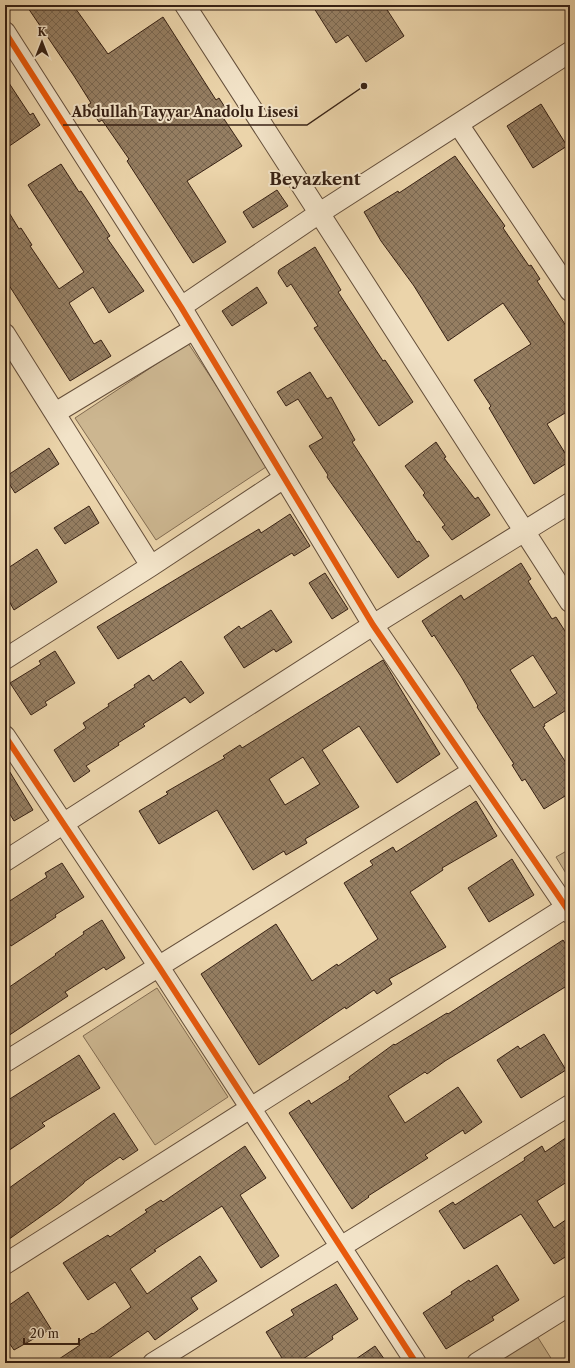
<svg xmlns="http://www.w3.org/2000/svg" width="575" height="1368" font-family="'Libre Caslon Text',serif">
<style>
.green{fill:#ccb690;stroke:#826c52}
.building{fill:url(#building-cross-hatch);stroke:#372114;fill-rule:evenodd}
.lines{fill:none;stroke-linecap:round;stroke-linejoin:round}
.street-casing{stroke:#644e3a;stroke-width:22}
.street{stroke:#f2e3c8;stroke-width:20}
.cycleway-casing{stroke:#f2e3c8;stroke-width:8}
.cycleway{stroke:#e8590c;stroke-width:6}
.labels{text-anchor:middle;stroke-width:4;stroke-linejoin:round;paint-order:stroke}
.district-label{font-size:17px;font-weight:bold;fill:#372114;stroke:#f2e3c8}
.leader{fill:none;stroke:#372114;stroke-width:1.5}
.callout-dot{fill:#372114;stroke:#f2e3c8;stroke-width:1.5}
.callout-label{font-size:14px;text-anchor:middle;font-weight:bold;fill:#372114;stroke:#f2e3c8;stroke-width:4;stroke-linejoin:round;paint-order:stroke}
</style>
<defs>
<pattern id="building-cross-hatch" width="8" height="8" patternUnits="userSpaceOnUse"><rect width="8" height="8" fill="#957e62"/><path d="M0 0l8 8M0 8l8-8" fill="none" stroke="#7a6750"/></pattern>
</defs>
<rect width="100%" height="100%" fill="#ebd4aa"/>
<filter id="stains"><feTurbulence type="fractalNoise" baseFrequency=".005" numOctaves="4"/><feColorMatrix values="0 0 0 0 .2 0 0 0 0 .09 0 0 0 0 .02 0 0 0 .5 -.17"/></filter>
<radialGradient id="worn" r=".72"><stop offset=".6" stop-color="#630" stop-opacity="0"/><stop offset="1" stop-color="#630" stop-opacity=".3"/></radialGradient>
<path class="green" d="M 188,343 L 269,465 L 156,540 L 75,418 Z
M 570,849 L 570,880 L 556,857 Z
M 157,988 L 228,1097 L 155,1145 L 83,1036 Z
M 537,1336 L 554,1363 L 491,1363 Z"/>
<path class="building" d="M 26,5 L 73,5 L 108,54 L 163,17 L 216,100 L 219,98 L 230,115 L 224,119 L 242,146 L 187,181 L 226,242 L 193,263 L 127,161 L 129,159 L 102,120 L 99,122 L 88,105 L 91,103 L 74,76 Z
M 312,5 L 384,5 L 404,36 L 366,62 L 348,35 L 336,43 Z
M 5,77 L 30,115 L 33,113 L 40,125 L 5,149 Z
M 541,104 L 567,146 L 533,168 L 507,126 Z
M 455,156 L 505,226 L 503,228 L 529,266 L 531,265 L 540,279 L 537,281 L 570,332 L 570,410 L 547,424 L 570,461 L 534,484 L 489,408 L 491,406 L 474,380 L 531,344 L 503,303 L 448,341 L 414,286 L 381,241 L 364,212 L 398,191 L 399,193 Z
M 61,164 L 79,192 L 81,191 L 91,206 L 110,236 L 107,238 L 144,291 L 109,313 L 93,287 L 69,303 L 94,344 L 101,340 L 111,356 L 70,381 L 5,279 L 5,206 L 19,229 L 21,228 L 32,245 L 30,246 L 59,289 L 84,272 L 28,185 Z
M 277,190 L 288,206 L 253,228 L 243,212 Z
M 315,247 L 341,290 L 338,292 L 383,361 L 385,360 L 413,402 L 379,426 L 314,328 L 318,326 L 291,284 L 287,287 L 278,273 L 279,270 Z
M 257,287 L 267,303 L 232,326 L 222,311 Z
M 310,372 L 327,399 L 331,397 L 355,440 L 352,442 L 417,542 L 419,541 L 429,556 L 398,578 L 327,477 L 328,475 L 309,446 L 323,438 L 298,399 L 286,406 L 277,392 Z
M 436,442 L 446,457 L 444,458 L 475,499 L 478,497 L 490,515 L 452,540 L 442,527 L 445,525 L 423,495 L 425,493 L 405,466 Z
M 49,448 L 59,464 L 15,493 L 5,477 Z
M 89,506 L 99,523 L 65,544 L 54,528 Z
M 290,514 L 310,546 L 294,556 L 292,553 L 118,659 L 97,627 L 259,529 L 261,533 Z
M 37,549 L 57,582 L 14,610 L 5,594 L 5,570 Z
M 521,563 L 531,579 L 528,581 L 552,619 L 556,617 L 570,639 L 570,712 L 568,709 L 544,724 L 545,726 L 543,727 L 570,769 L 570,793 L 544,809 L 525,779 L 522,781 L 512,765 L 514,764 L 477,707 L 478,706 L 462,678 L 434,635 L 432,637 L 422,621 L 461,595 L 464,600 ZM 533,655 L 557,693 L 534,708 L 510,670 Z
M 325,573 L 348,609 L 332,619 L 309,583 Z
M 271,610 L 292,642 L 276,652 L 274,649 L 244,668 L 224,637 L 239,626 L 241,629 Z
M 55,651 L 75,683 L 45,702 L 47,705 L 31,715 L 10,683 L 41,664 L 39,661 Z
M 383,660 L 440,754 L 397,783 L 359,726 L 322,750 L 359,807 L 305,839 L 307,843 L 286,855 L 284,851 L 253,870 L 217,810 L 159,844 L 139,811 L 168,794 L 166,792 L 225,758 L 223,756 L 240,745 L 242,748 ZM 303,757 L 320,784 L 285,805 L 269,779 Z
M 181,661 L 204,693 L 190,703 L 185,697 L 143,724 L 145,726 L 118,743 L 119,745 L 86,766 L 90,771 L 74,782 L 54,750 L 86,728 L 83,723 L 109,706 L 108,704 L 135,687 L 134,685 L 149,675 L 153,681 Z
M 5,764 L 33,810 L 14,821 L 5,806 Z
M 476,801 L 497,836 L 442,868 L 443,870 L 410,892 L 446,947 L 389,979 L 392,984 L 377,994 L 374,990 L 346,1009 L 345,1007 L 259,1065 L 201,974 L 276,924 L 312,981 L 337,964 L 338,966 L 378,939 L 344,883 L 373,865 L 370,861 L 393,847 L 396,852 Z
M 512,859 L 534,895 L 489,922 L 468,888 Z
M 62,863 L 84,897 L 55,915 L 56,917 L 11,946 L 5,936 L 5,904 L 47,877 L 45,873 Z
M 102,920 L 125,958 L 106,970 L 104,967 L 65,992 L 68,996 L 5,1038 L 5,990 L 56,955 L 55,954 L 84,934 L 83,932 Z
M 563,940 L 570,951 L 570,984 L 445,1061 L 427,1074 L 425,1072 L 388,1096 L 405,1123 L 458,1087 L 482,1122 L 465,1134 L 463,1130 L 425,1155 L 428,1158 L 368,1196 L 369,1197 L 352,1209 L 289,1113 L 309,1100 L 311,1104 L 350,1079 L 349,1077 L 394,1044 L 395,1045 L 447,1013 L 448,1014 Z
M 544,1034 L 566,1070 L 521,1098 L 497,1060 L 518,1046 L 520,1049 Z
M 79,1055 L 100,1088 L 42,1123 L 45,1126 L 5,1153 L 5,1102 Z
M 114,1113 L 138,1150 L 123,1160 L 120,1157 L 84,1182 L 84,1183 L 60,1203 L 5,1242 L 5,1191 Z
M 570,1135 L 570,1180 L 537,1201 L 554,1228 L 570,1217 L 570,1254 L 554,1264 L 521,1214 L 464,1249 L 439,1211 L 453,1202 L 455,1205 L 525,1160 L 524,1158 L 542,1146 L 545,1152 Z
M 245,1146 L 266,1178 L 240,1195 L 279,1256 L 261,1268 L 222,1206 L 154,1250 L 156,1251 L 130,1269 L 147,1294 L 200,1256 L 217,1281 L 191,1298 L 198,1309 L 155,1340 L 148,1331 L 102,1363 L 53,1363 L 80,1345 L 78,1342 L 92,1333 L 93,1334 L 131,1307 L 115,1282 L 88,1300 L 63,1263 L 108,1235 L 110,1237 L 147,1212 L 145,1210 L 161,1200 L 163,1202 Z
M 497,1265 L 519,1300 L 492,1317 L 494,1320 L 446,1349 L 423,1313 L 452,1294 L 451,1292 L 469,1280 L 470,1282 Z
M 336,1284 L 358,1319 L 332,1336 L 333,1339 L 297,1363 L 285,1363 L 266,1332 L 294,1315 L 291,1310 Z
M 28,1292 L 51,1329 L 14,1350 L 5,1337 L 5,1308 Z
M 375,1346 L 387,1363 L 350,1363 Z"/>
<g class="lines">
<defs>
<path id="street" d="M 185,5 L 570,602
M 5,32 L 181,307 L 373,625 L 570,913
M 458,124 L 570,291
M 181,307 L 318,214 L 570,52
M 5,334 L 151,566
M 55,413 L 194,329
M 5,659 L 151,566 L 284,478
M 5,736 L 159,967 L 416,1363
M 5,861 L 373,625 L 570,503
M 5,1062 L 473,771
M 5,1264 L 570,905
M 153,1363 L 570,1105
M 477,1363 L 570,1305"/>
</defs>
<use href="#street" class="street-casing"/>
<use href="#street" class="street"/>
<defs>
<path id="cycleway" d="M 5,32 L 181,307 L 373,625 L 570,913
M 5,736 L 159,967 L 416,1363"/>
</defs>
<use href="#cycleway" class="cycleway-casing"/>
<use href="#cycleway" class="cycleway"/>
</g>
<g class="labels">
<g class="district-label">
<text x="315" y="185">Beyazkent</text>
</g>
</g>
<path class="leader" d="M364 86L307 125H63"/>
<circle class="callout-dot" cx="364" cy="86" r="4"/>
<g class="callout-label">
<text x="185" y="117">Abdullah Tayyar Anadolu Lisesi</text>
</g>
<rect width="575" height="1368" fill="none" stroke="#ebd4aa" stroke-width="20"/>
<rect x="6" y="6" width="563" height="1356" fill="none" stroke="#372114" stroke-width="2"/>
<rect x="10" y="10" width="555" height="1348" fill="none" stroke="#372114"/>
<g transform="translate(42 42)" stroke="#f2e3c8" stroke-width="3" paint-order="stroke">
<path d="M0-3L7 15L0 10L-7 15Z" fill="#372114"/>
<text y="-6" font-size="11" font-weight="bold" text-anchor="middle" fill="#372114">K</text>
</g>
<path d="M24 1338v6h55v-6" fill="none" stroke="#372114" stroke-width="2"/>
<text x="30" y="1338" font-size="12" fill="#372114" stroke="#f2e3c8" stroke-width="3" paint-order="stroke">20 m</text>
<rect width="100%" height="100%" filter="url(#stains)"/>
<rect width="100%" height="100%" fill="url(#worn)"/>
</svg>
